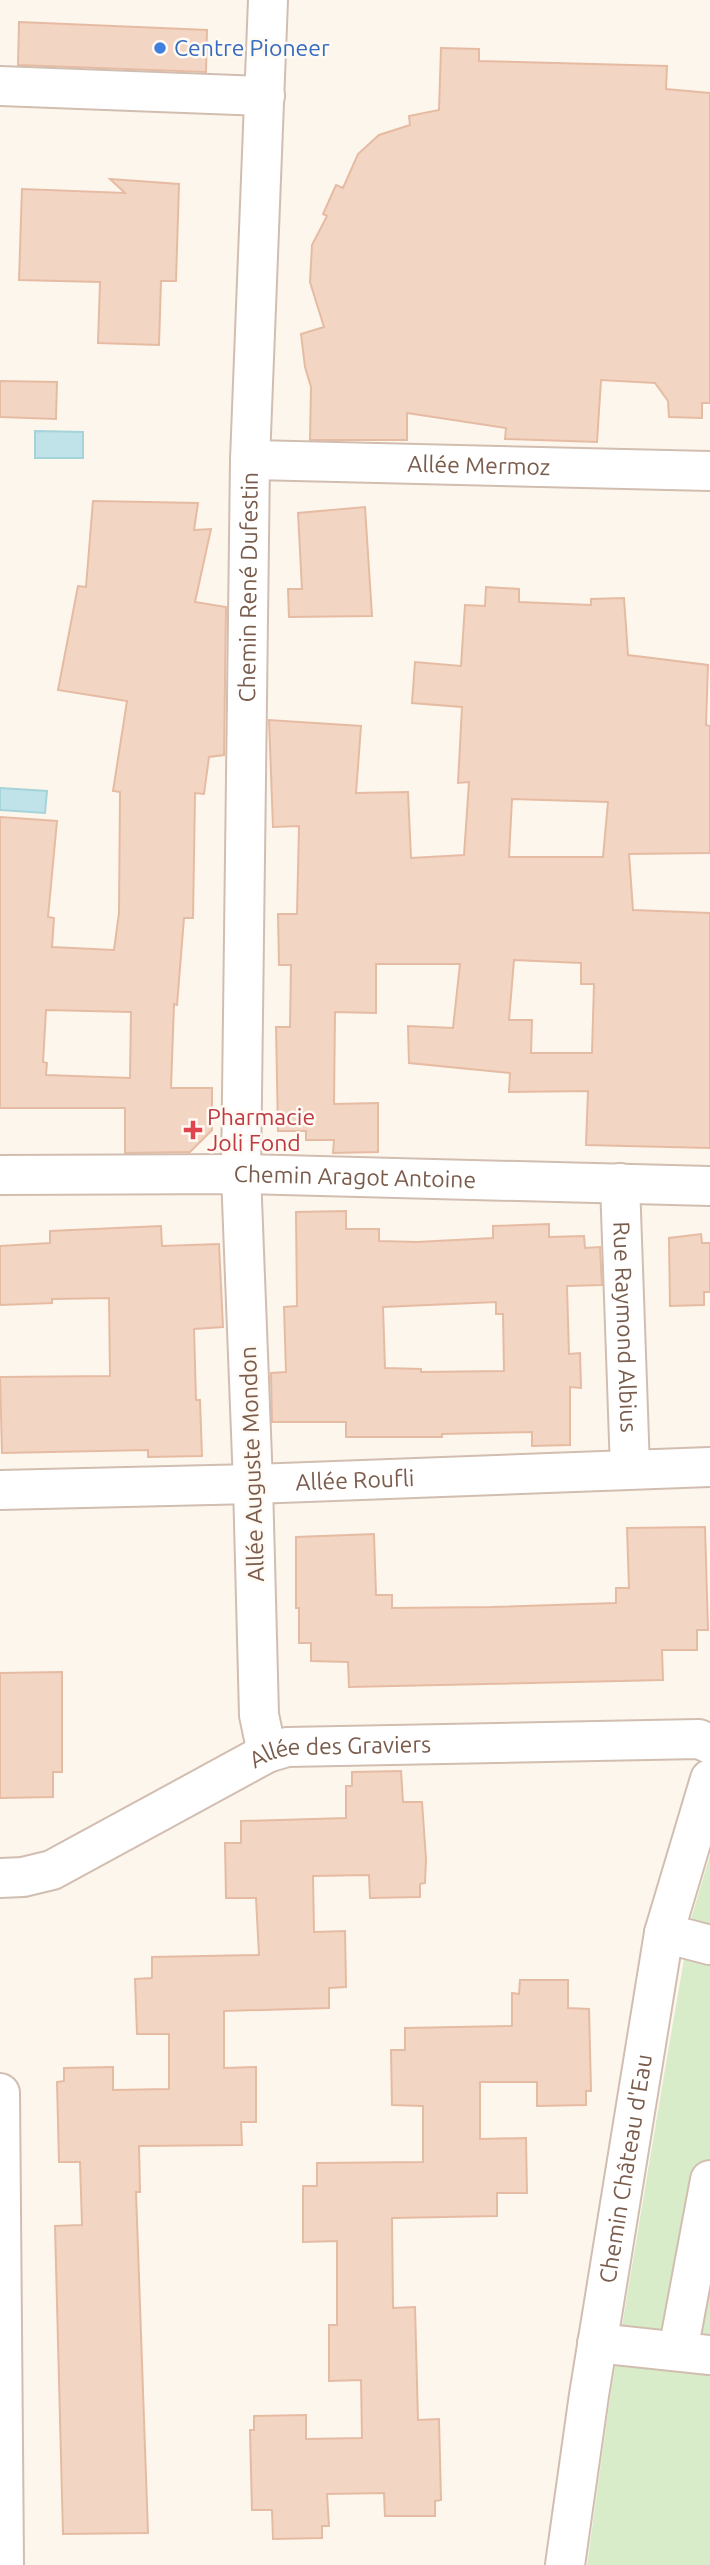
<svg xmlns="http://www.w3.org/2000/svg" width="710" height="2565" font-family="Ubuntu,sans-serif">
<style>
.green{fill:#d8ecc9}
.water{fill:#bfe3e8;stroke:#a5d3da;stroke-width:2}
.building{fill:#f3d5c3;stroke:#e6bba3;stroke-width:2;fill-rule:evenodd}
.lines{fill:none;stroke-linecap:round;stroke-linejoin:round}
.minor-casing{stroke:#d1beb0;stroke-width:42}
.minor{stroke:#fff;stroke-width:38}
.shop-dot{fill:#3f7fe0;stroke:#fffaf3;stroke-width:2.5}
.health-dot{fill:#e0444e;stroke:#fffaf3;stroke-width:2.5}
.labels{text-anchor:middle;stroke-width:5;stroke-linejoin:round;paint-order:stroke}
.shop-label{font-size:23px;fill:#366cbe;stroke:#fffaf3;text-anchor:start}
.street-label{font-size:23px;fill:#7a5c4d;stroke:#fffaf3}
.health-label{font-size:23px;fill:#be3a42;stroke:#fffaf3;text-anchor:start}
</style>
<rect width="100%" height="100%" fill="#fdf6ec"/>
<path class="green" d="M 710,1855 L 710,2565 L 587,2565 L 610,2398 L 665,2069 L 691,1919 Z"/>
<path class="water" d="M 35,431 L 83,432 L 83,458 L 35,458 Z
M 0,788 L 47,791 L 45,813 L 0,810 Z"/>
<path class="building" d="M 19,22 L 207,30 L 206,72 L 18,65 Z
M 441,48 L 479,49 L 479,61 L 667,66 L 666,89 L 710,93 L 710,403 L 702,403 L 702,418 L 669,417 L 668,401 L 655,383 L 601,380 L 597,442 L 505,439 L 506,428 L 407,413 L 407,440 L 310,440 L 311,387 L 305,367 L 301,334 L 324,327 L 310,282 L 312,245 L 327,216 L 323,214 L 336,185 L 343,188 L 358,154 L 379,135 L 410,125 L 409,116 L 439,110 Z
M 110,179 L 179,184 L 176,281 L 161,281 L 159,345 L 98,343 L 100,282 L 19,280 L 22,189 L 125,193 Z
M 0,381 L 57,382 L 56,419 L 0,417 Z
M 93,501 L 198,503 L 194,530 L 211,529 L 195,602 L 226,607 L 224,755 L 209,757 L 204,794 L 195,793 L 193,918 L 184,918 L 177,1005 L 174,1004 L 171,1088 L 212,1088 L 212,1130 L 190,1152 L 125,1153 L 125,1108 L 0,1108 L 0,817 L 57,821 L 48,917 L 54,918 L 52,947 L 114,950 L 119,913 L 120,792 L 113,791 L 127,701 L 58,690 L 78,586 L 86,587 ZM 46,1010 L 131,1012 L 130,1078 L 46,1075 L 47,1063 L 43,1062 Z
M 365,507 L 372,616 L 289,617 L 288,589 L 302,589 L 298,513 Z
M 486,587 L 519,589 L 519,602 L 591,605 L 591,599 L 624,598 L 628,655 L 708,665 L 706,725 L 710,726 L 710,853 L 629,854 L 633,910 L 710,913 L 710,1148 L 586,1145 L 588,1091 L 509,1092 L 510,1073 L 409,1063 L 408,1026 L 453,1028 L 460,964 L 376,964 L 376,1013 L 335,1012 L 334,1104 L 378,1103 L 378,1152 L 333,1153 L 334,1140 L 306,1140 L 306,1131 L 278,1131 L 276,1027 L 290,1027 L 291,965 L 279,965 L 278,914 L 297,914 L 299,826 L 273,827 L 269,720 L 361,726 L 356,793 L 408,792 L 411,858 L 464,855 L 469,782 L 458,783 L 462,707 L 412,703 L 415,662 L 461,666 L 465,605 L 485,606 ZM 512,799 L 608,802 L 603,857 L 509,857 ZM 514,960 L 581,963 L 581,984 L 594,984 L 592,1053 L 531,1053 L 532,1020 L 509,1020 Z
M 346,1211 L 346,1229 L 379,1229 L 379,1241 L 417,1242 L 493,1238 L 493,1226 L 549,1224 L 549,1237 L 584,1236 L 585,1248 L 600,1247 L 602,1285 L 567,1286 L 569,1354 L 580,1353 L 581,1388 L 570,1387 L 570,1445 L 532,1446 L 532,1432 L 442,1434 L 442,1437 L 346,1437 L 346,1422 L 272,1422 L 271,1373 L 286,1372 L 284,1307 L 297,1306 L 296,1212 ZM 496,1302 L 496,1314 L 503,1314 L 504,1371 L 421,1372 L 421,1369 L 385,1368 L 383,1307 Z
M 161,1226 L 162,1246 L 219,1244 L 223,1327 L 194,1329 L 196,1400 L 200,1400 L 202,1456 L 148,1457 L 148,1450 L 2,1453 L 0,1377 L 110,1376 L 109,1298 L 52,1299 L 52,1303 L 0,1305 L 0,1246 L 50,1243 L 50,1231 Z
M 701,1234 L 702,1243 L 710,1243 L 710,1292 L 704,1292 L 704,1305 L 670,1306 L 669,1238 Z
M 705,1527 L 708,1630 L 697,1630 L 697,1650 L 662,1650 L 663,1680 L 349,1687 L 348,1662 L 311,1661 L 311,1643 L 299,1643 L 299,1608 L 296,1608 L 296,1537 L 374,1534 L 376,1595 L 392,1595 L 392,1608 L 492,1607 L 616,1603 L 616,1588 L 629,1588 L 627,1528 Z
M 62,1672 L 62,1772 L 53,1772 L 53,1797 L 0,1798 L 0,1673 Z
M 401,1771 L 403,1802 L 422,1802 L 426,1859 L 425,1883 L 420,1884 L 420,1897 L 370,1898 L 369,1875 L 313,1876 L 314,1932 L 345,1931 L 346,1987 L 329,1988 L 329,2008 L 224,2011 L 224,2068 L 256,2067 L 256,2122 L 241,2122 L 242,2145 L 139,2146 L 140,2192 L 136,2192 L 148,2533 L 63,2534 L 55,2226 L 82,2225 L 80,2162 L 59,2162 L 57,2082 L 64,2081 L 64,2068 L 113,2067 L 113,2090 L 169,2089 L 169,2034 L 137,2034 L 135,1979 L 152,1978 L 152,1957 L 259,1955 L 256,1898 L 226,1898 L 225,1843 L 241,1843 L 241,1821 L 346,1818 L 346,1786 L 352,1786 L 352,1772 Z
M 520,1980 L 568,1980 L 568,2008 L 589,2009 L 591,2091 L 586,2091 L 586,2105 L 537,2106 L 537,2082 L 480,2082 L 480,2139 L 526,2138 L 527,2193 L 497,2193 L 497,2216 L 392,2218 L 393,2308 L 415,2307 L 418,2420 L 439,2419 L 441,2500 L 435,2501 L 435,2516 L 385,2516 L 384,2493 L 327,2494 L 329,2526 L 322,2526 L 322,2538 L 273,2539 L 272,2510 L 252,2510 L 250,2430 L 254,2430 L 254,2416 L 306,2415 L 306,2439 L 362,2438 L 361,2380 L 329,2381 L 329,2325 L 337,2325 L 337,2241 L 303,2242 L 303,2186 L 317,2186 L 317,2163 L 423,2162 L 423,2106 L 392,2105 L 391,2050 L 405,2050 L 405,2028 L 512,2026 L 512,1993 L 519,1994 Z"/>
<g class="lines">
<defs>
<g id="minor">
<path d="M 0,86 L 265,96"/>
<path id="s1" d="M 250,460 L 710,471"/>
<path id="s2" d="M 0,1175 L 241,1174 L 710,1186"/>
<path id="s3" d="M 620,1183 L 630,1469"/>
<path id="s4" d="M 0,1490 L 253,1484 L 710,1467"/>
<path id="s5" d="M 267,1753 L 259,1715 L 253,1484 L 241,1174 L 250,460 L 268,0"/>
<path id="s6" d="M 0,1878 L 23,1877 L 52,1870 L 243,1766 L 267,1753 L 287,1747 L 699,1739 L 710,1744"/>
<path d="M 664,1933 L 710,1945"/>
<path d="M 0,2093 L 4,2565"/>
<path d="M 597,2343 L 710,2355"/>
<path d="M 678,2351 L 710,2180"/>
<path id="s7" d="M 565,2565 L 589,2395 L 664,1933 L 710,1779"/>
</g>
</defs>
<use href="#minor" class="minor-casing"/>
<use href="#minor" class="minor"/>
</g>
<circle class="shop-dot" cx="160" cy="48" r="7"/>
<path class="health-dot" d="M189.5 1119.5h7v7h7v7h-7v7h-7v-7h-7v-7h7z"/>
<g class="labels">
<g class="shop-label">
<text x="174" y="56">Centre Pioneer</text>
</g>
<g class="street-label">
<text dy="8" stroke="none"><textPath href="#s1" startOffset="229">Allée Mermoz</textPath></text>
<text dy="8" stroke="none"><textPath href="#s5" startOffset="1167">Chemin René Dufestin</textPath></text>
<text dy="8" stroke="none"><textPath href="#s2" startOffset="355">Chemin Aragot Antoine</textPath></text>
<text dy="8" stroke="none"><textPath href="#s3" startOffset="144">Rue Raymond Albius</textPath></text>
<text transform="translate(252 1464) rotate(-92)" y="8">Allée Auguste Mondon</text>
<text dy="8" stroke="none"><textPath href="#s4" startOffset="355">Allée Roufli</textPath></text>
<text dy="8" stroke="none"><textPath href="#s6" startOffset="371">Allée des Graviers</textPath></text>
<text dy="8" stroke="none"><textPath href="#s7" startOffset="401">Chemin Château d'Eau</textPath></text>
</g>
<g class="health-label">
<text x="207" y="1125">Pharmacie<tspan x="207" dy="26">Joli Fond</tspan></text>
</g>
</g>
</svg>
